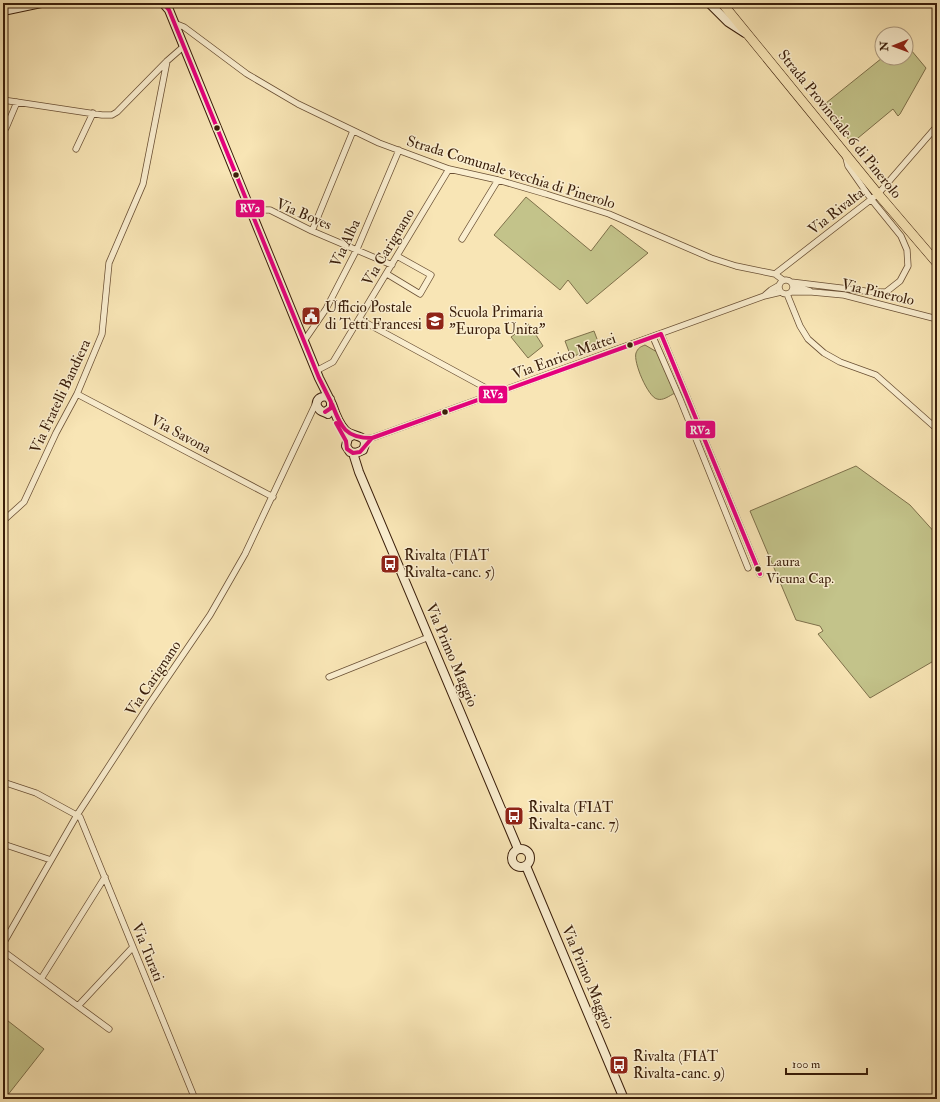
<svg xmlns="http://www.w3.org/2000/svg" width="940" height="1102" font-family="'IM FELL Double Pica',serif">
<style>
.green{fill:#c3c38a;stroke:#7e704a}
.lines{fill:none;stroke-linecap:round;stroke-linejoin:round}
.street-casing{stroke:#6a5035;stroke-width:7}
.secondary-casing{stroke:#3a1e0a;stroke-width:10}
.primary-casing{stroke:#3a1e0a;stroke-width:10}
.street{stroke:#faeecf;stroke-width:5.5}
.secondary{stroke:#faeecf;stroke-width:8}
.primary{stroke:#f8e5b5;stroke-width:9}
.bus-1-casing{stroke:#faeecf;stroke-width:7}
.bus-1{stroke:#e5007d;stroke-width:4}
.bus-dot{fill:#3a1e0a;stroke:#faeecf;stroke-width:1.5}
.labels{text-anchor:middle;stroke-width:3;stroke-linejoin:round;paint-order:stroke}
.bus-label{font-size:14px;fill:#3a1e0a;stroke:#faeecf;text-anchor:start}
.street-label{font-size:15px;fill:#3a1e0a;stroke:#faeecf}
.poi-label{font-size:15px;fill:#3a1e0a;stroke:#faeecf;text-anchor:start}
.line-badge{stroke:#faeecf;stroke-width:1.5}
.badge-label{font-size:11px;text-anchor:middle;font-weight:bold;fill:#fff}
</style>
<rect width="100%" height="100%" fill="#f8e5b5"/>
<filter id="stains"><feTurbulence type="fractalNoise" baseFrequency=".005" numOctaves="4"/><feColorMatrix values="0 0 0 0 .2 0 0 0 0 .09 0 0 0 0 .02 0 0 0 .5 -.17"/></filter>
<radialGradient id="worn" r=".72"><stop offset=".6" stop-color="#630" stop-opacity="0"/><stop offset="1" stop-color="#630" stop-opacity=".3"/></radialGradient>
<path class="green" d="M 906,44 L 926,68 L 900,114 L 898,116 L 893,109 L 852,143 L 821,107 L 882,58 L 906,58 Z
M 526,197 L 591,251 L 611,225 L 648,253 L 587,304 L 568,280 L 560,290 L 494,235 Z
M 529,324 L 543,346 L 528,358 L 511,337 Z
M 594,331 L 600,347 L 571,357 L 565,341 Z
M 645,345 L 657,352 L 675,393 C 669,396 663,401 657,399 C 648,397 633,362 636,353 C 638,348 640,347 645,345 Z
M 856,466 L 910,505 L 937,535 L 937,659 L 870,698 L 818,634 L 823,631 L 820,626 L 796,620 L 750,511 Z
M 3,1017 L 44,1049 L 7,1096 L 3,1093 Z"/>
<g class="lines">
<defs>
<path id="street" d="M 174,23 L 184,27 L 247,74 L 298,104 L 379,143 L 449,169 L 498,180 L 546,194 L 609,214 L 711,258 L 736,266 L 775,274 L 783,280
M 3,100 L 102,115 L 112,115 L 117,112 L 167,61 L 183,47
M 6,128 L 17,102
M 76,149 L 93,113
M 250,210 L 270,210 L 312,231 L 392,265
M 312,231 L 353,131
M 462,239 L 498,180
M 387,274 L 420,294 L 431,275 L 397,256
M 775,274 L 878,194 L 937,126
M779 287a7 7 0 1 1 14 0a7 7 0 1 1-14 0Z
M 791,282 L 865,291 L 878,292 L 886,292 L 900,281 L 908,266 L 907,250 L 901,236 L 871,199 L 848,166 L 846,158
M 793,286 L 810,291
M 791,292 L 812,292 L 844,295 L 937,319
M 787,294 L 800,326 L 808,339 L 824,353 L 840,362 L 876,375 L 937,429
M 764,296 L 771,290 L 778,286
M 359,319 L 484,387 L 488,396
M 661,334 L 760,574
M 653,337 L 680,399 L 748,568
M 304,341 L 326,309 L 357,249 L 399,150
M 316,371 L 333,362 L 449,169
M 77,394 L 273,497
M 362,438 L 372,438 L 764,296 L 781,292
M 3,521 L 24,502 L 56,433 L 77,394 L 102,334 L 109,263 L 143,184 L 167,61
M 329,677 L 429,637
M 3,782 L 36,793 L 80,817 L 195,1099
M 3,844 L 51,860
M 3,944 L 77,815 L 150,703 L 210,615 L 245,554 L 316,403
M 3,951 L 109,1029
M 41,979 L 105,877
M 78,1006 L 133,947"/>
<path id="secondary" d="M 163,3 L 169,10 L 319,378 L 331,402 L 331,408 L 325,412
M 709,3 L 728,22 L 745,33
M 3,5 L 12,3
M 3,11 L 41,3
M 332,404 C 335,413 338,423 345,430 C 351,438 371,433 363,450 L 356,453 L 350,452 L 346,446 L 348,438 L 353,435
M 328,414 C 325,412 321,412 319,409 C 312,402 322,392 330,399
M 353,453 L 359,472 L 518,849
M512 858a9 9 0 1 1 18 0a9 9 0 1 1-18 0Z
M 526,866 L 624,1099"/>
<path id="primary" d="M 722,3 L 878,194 L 937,263"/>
</defs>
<use href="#street" class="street-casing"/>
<use href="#secondary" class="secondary-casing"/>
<use href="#primary" class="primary-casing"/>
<use href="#street" class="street"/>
<use href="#secondary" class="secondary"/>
<use href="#primary" class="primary"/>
<defs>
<path id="bus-1" d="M 163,3 L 169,10 L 319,378 L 331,402 L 331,408 L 325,412
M 332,404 C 341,427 345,438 372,438 L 661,334 L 760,574
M 336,423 L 346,441 L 347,449 L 353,453 L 360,452 L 372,438"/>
</defs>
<use href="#bus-1" class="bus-1-casing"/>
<use href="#bus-1" class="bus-1"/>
</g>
<defs>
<symbol id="civic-square" viewBox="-11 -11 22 22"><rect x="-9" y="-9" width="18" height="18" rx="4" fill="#8f2418" stroke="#faeecf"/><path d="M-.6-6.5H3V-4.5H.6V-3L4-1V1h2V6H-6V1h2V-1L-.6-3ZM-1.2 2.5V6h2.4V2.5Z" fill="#fff"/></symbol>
<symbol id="school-square" viewBox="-11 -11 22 22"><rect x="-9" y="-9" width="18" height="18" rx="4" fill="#8f2418" stroke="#faeecf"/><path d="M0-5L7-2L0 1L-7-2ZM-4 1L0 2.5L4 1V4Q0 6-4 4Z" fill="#fff"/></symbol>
<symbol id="bus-square" viewBox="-11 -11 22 22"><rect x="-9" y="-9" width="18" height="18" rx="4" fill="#8f2418" stroke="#faeecf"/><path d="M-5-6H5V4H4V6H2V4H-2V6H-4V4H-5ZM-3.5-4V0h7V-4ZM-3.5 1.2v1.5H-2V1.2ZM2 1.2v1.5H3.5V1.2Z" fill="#fff"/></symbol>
</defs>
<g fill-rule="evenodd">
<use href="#civic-square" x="300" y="305" width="22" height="22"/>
<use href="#school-square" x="424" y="310" width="22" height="22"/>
<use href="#bus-square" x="379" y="553" width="22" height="22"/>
<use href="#bus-square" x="503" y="805" width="22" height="22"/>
<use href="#bus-square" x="608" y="1054" width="22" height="22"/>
</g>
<g class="bus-dot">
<circle cx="217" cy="128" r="3.5"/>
<circle cx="236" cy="175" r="3.5"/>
<circle cx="630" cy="345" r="3.5"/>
<circle cx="445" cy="412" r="3.5"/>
<circle cx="758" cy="569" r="3.5"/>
</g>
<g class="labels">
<g class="bus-label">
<text x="766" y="566">Laura<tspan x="766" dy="17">Vicuna Cap.</tspan></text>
</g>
<g class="street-label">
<text transform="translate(840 124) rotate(51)" y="5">Strada Provinciale 6 di Pinerolo</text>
<text transform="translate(511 172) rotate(17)" y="5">Strada Comunale vecchia di Pinerolo</text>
<text transform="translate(836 211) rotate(-38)" y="5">Via Rivalta</text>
<text transform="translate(304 214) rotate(23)" y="5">Via Boves</text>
<text transform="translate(345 243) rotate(-65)" y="5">Via Alba</text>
<text transform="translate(388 247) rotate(-59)" y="5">Via Carignano</text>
<text transform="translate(878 292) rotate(13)" y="5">Via Pinerolo</text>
<text transform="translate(564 356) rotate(-20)" y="5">Via Enrico Mattei</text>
<text transform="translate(60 396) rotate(-65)" y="5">Via Fratelli Bandiera</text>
<text transform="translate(181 434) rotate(28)" y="5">Via Savona</text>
<text transform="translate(452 655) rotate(67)" y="5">Via Primo Maggio</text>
<text transform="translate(153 678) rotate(-56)" y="5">Via Carignano</text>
<text transform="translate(148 952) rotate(68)" y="5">Via Turati</text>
<text transform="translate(588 977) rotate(67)" y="5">Via Primo Maggio</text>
</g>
<g class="poi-label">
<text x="325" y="312">Ufficio Postale<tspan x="325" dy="17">di Tetti Francesi</tspan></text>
<text x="449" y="317">Scuola Primaria<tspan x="449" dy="17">"Europa Unita"</tspan></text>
<text x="404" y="560">Rivalta (FIAT<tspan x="404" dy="17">Rivalta-canc. 5)</tspan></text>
<text x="528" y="812">Rivalta (FIAT<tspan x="528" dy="17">Rivalta-canc. 7)</tspan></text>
<text x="633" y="1061">Rivalta (FIAT<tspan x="633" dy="17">Rivalta-canc. 9)</tspan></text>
</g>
</g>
<g class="line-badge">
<rect x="235" y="199" width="30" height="19" rx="4" fill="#e5007d"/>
<rect x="478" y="385" width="30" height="19" rx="4" fill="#e5007d"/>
<rect x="685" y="420" width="31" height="19" rx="4" fill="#e5007d"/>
</g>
<g class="badge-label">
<text x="250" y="212">RV2</text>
<text x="493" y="398">RV2</text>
<text x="700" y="434">RV2</text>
</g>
<rect width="940" height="1102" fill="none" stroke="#f8e5b5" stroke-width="16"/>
<rect x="4" y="4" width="932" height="1094" fill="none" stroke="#3a1e0a" stroke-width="2"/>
<rect x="8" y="8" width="924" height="1086" fill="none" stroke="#3a1e0a"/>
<g transform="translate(894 46) rotate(269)"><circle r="19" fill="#faeecf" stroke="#ad9b80"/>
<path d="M0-3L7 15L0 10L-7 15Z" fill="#8f2418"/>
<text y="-6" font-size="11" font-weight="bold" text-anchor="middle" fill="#3a1e0a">N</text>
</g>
<path d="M786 1068v6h81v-6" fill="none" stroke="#3a1e0a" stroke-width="2"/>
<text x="792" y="1068" font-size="12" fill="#3a1e0a" stroke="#faeecf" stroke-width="3" paint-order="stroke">100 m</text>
<rect width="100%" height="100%" filter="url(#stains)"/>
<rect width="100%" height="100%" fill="url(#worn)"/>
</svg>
